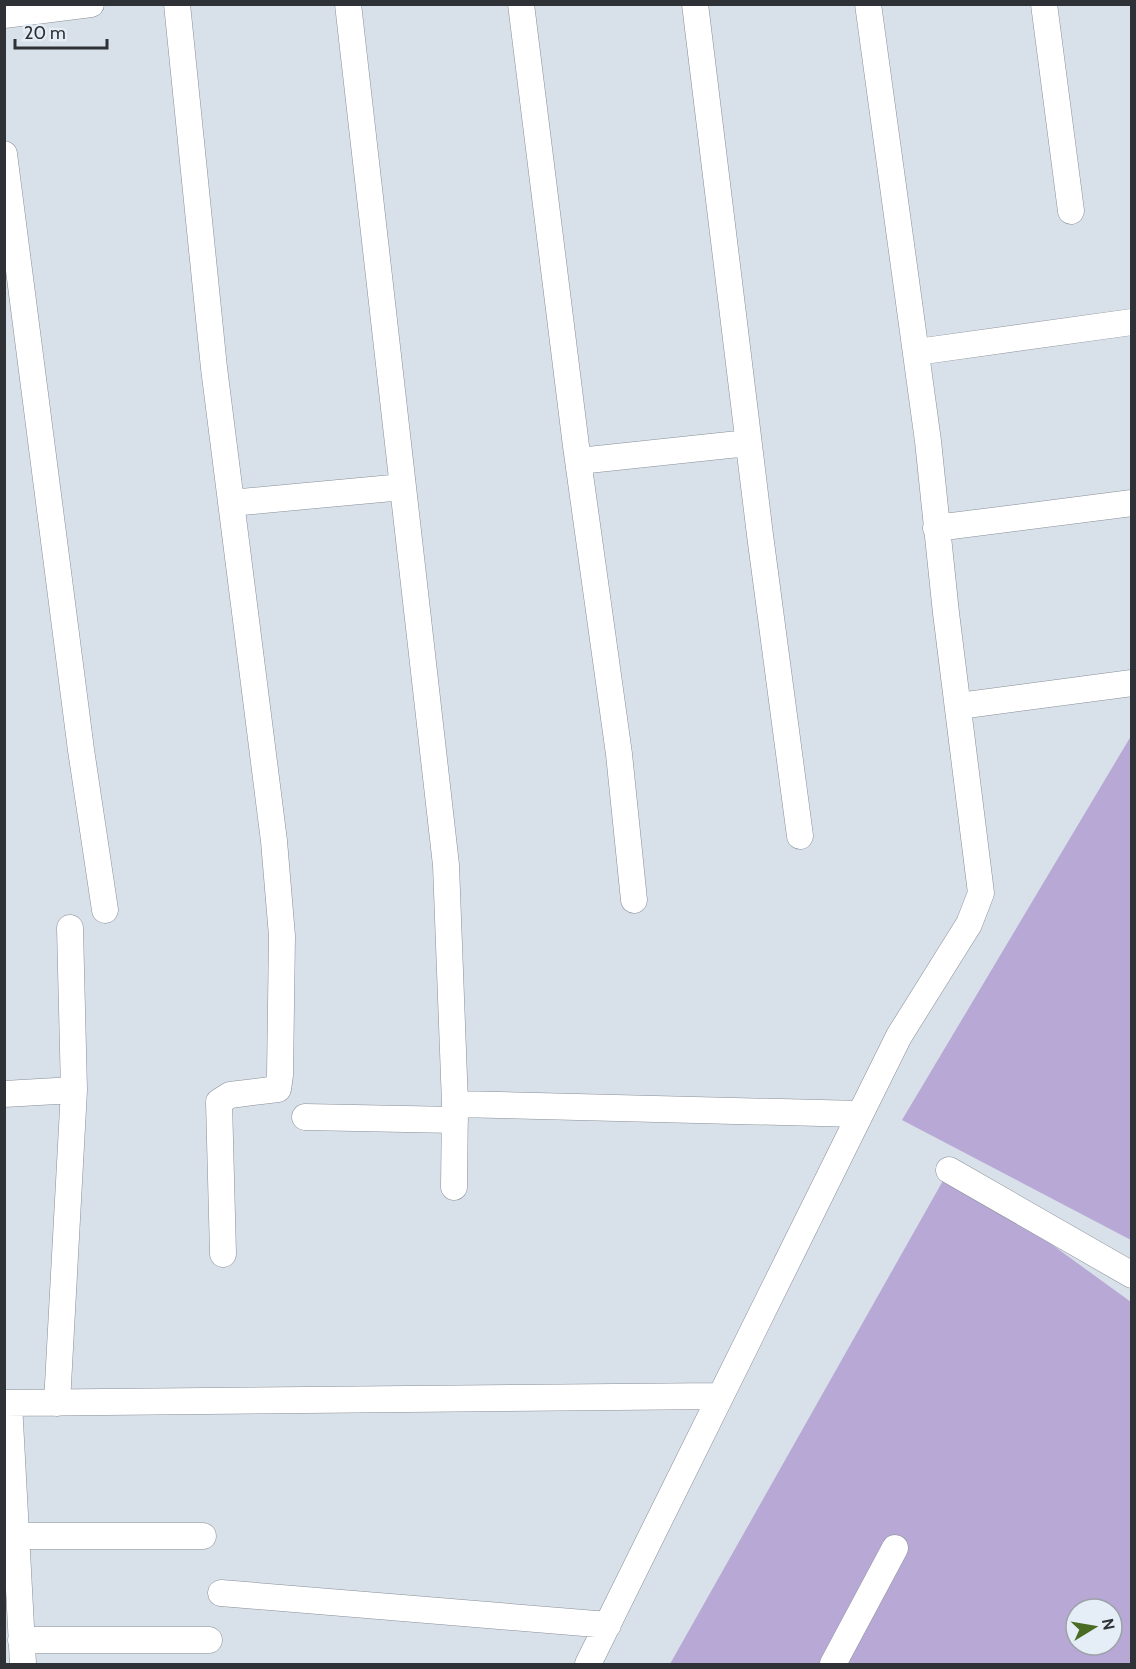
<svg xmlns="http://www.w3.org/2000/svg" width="1136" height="1669" font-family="Cabin,sans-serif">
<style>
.green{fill:#b8a8d6;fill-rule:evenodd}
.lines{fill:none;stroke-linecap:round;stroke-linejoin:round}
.street-casing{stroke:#888f98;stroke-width:27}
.street{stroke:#fff;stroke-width:26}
</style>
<rect width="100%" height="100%" fill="#d8e0e9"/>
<path class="green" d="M 1131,736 L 1131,1240 L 902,1120 Z
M 949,1170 L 1131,1302 L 1131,1664 L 670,1664 ZM 1076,1609 L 1112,1609 L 1112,1645 L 1076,1645 Z"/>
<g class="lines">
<defs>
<path id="street" d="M 177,4 L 214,368 L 274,841 L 282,936 L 280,1075 L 278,1089 L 230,1095 L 219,1102 L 223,1254
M 348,4 L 446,865 L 455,1104 L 454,1187
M 521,4 L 576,446 L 619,754 L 634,900
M 695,4 L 760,535 L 800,836
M 1044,4 L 1071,211
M 4,15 L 91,4
M 4,154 L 81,750 L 105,910
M 917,352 L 1132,322
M 579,461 L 748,443
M 231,503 L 403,487
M 936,528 L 1132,503
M 959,706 L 1132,683
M 4,1094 L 74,1090
M 455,1104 L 860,1114
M 305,1117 L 455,1120
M 949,1170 L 1132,1275
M 4,1403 L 720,1396
M 9,1403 L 23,1664
M 57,1403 L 74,1090 L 70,928
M 16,1536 L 203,1536
M 221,1593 L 608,1625
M 21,1640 L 209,1640
M 588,1664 L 899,1036 L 969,924 L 981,893 L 946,613 L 928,441 L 868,4
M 833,1664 L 895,1548"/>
</defs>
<use href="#street" class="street-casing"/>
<use href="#street" class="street"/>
</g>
<rect width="1136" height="1669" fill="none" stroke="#2e3135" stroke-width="12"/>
<g transform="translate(1094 1627) rotate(79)"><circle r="28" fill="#e5edf6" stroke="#9ca2a9" stroke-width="1.5"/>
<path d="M0-4.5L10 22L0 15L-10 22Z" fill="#496b23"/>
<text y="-9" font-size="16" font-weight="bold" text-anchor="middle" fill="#2e3135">N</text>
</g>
<path d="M15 39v9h92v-9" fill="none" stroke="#2e3135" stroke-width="3"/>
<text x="24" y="39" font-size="18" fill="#2e3135" stroke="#e5edf6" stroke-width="4.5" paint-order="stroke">20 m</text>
</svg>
